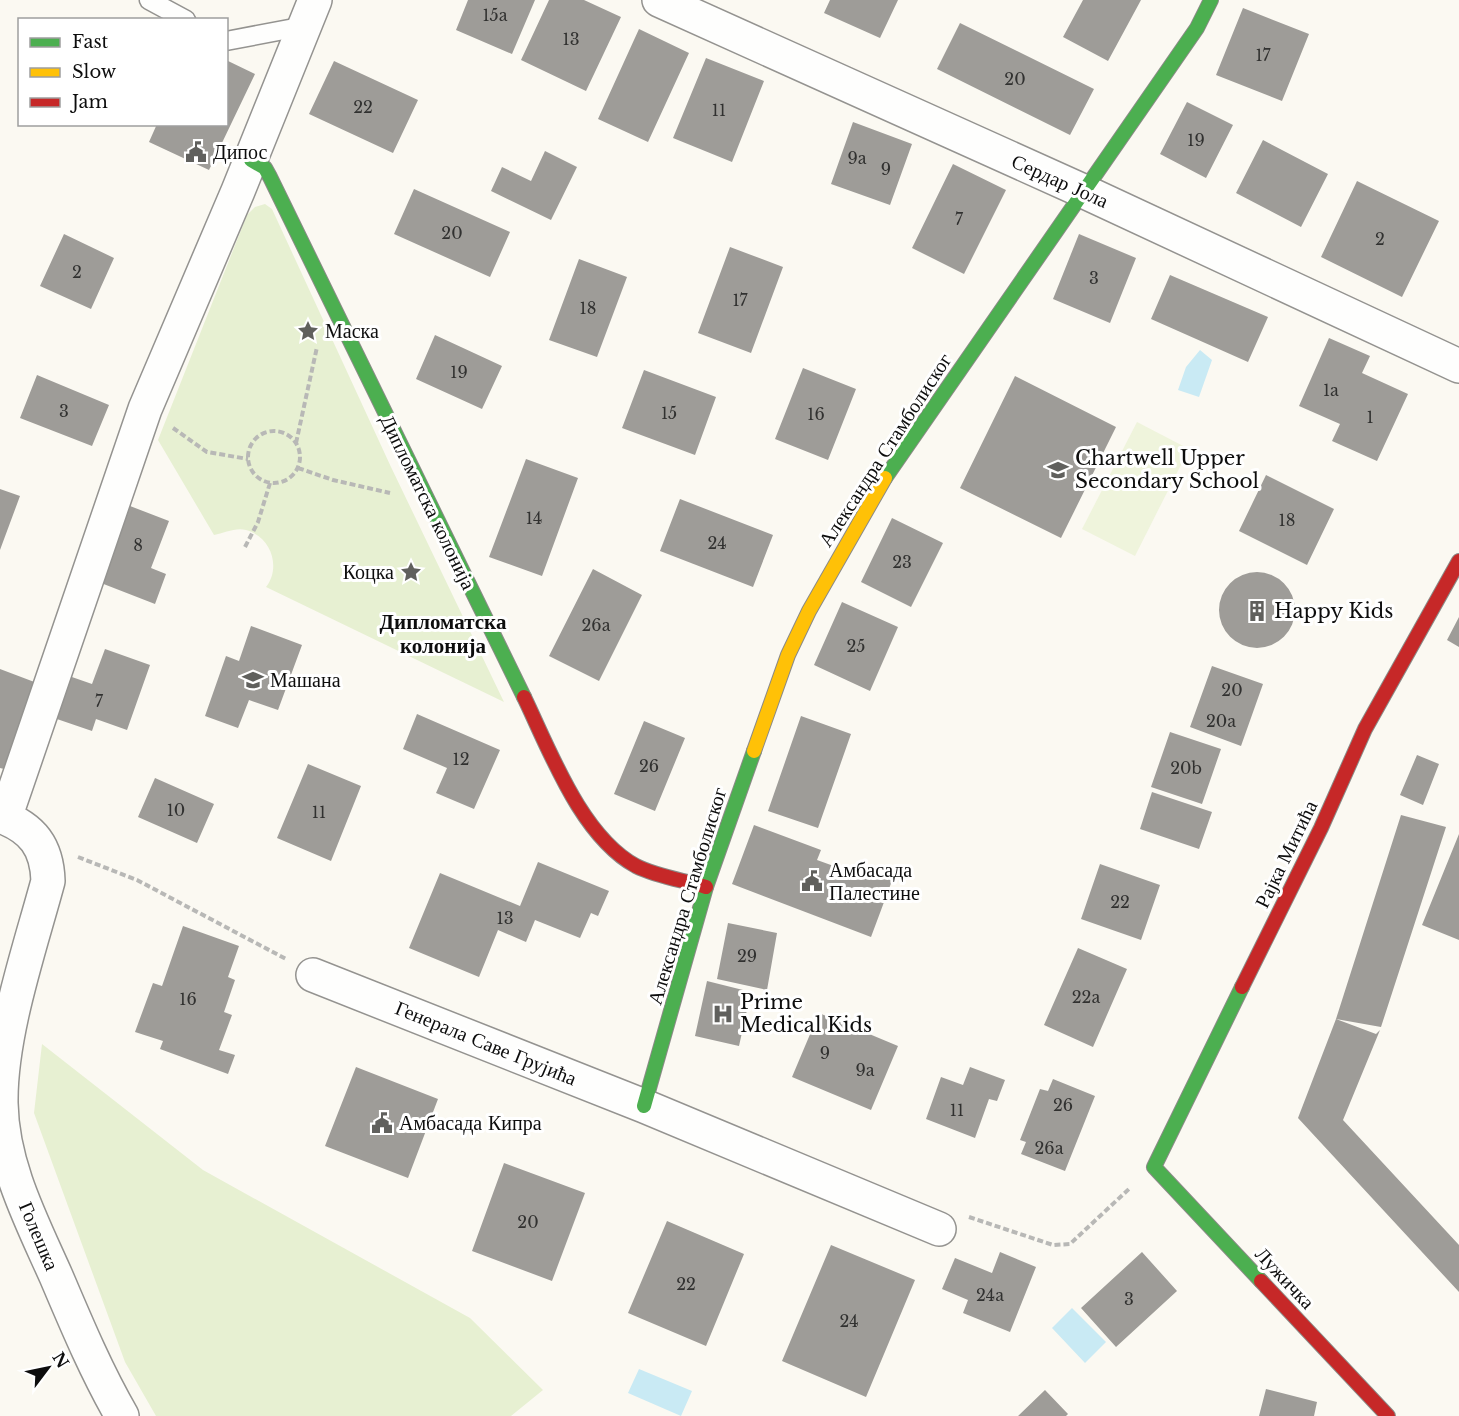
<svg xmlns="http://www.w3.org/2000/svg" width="1459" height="1416" font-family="'Libre Baskerville',serif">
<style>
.green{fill:#e7f0d2}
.pitch{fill:#eff4dc}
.water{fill:#c9eaf4}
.building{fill:#9e9c98}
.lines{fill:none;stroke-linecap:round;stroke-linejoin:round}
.lane-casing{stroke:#949390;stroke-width:21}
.street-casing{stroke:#949390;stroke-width:36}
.fast-casing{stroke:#8b8a87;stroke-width:16}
.slow-casing{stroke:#8b8a87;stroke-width:16}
.jam-casing{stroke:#8b8a87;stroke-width:16}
.path{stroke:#b8b8b6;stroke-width:4;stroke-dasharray:6 3;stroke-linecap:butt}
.lane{stroke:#fefefd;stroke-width:18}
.street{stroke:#fefefd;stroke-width:33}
.fast{stroke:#4caf50;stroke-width:14}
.slow{stroke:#ffc107;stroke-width:14}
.jam{stroke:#c62828;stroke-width:14}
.labels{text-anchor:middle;stroke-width:6;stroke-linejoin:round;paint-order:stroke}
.number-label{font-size:16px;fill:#313130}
.poi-label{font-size:20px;fill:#0d0d0d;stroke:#fff;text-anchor:start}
.street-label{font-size:20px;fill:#0d0d0d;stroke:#fff}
.neighbourhood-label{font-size:21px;font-weight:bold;fill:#0d0d0d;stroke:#fff}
</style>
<rect width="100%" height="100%" fill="#fbf9f2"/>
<path class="green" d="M 265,204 L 272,209 L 391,467 L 504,702 L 266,587 C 281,568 272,537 246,530 C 236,527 224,533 214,535 L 158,440 L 247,215 L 255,207 Z
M 42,1044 L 203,1170 L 470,1318 L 543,1390 L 511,1416 L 156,1416 L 125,1362 L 34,1113 Z"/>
<path class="pitch" d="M 1137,422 L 1189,449 L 1135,556 L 1082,529 Z"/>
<path class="water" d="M 1200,350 L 1212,360 L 1199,397 L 1178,390 L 1186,367 Z
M 1072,1308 L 1106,1342 L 1085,1363 L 1052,1328 Z
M 639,1369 L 692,1391 L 681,1416 L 628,1393 Z"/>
<path class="building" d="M 468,0 L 535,0 L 512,54 L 456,30 Z
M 549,0 L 584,0 L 621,17 L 586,91 L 521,60 Z
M 830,0 L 898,0 L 880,38 L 824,13 Z
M 1083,0 L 1141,0 L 1108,61 L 1063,37 Z
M 1243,8 L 1309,34 L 1282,101 L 1216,75 Z
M 960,23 L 1094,89 L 1070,135 L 937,69 Z
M 639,29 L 689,53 L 648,142 L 598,119 Z
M 706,58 L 764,81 L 732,162 L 673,138 Z
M 226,60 L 255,74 L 209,170 L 149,142 L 157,124 L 226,124 Z
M 334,61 L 418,100 L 393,153 L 309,114 Z
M 1187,102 L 1233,125 L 1206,178 L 1160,154 Z
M 853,122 L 912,144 L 890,205 L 831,184 Z
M 1263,140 L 1328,174 L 1301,227 L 1236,193 Z
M 545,151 L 577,167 L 551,220 L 491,191 L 502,167 L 531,181 Z
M 953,164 L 1006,190 L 964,274 L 912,248 Z
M 1357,181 L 1439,221 L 1402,297 L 1321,257 Z
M 414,189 L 510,232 L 490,277 L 394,234 Z
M 64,234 L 114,258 L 91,309 L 40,286 Z
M 1079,234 L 1136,258 L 1110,323 L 1053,299 Z
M 730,247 L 783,267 L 751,353 L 698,333 Z
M 579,259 L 627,277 L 597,357 L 549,340 Z
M 1170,275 L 1268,317 L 1248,362 L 1151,319 Z
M 435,335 L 502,366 L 482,409 L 416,379 Z
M 1329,338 L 1370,356 L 1362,373 L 1408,394 L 1377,461 L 1332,441 L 1340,424 L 1299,406 Z
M 803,368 L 856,389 L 828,460 L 775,439 Z
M 644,370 L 716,397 L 695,455 L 622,428 Z
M 37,375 L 109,405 L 92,446 L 20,418 Z
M 1015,376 L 1116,427 L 1061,538 L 960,488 Z
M 526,459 L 578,478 L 542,576 L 489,557 Z
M 1266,475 L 1334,509 L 1307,565 L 1239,531 Z
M 0,489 L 20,496 L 0,550 Z
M 680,499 L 773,535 L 753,587 L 660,551 Z
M 130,506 L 169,521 L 151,568 L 166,574 L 155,604 L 101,583 Z
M 892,518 L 943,543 L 911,607 L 861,582 Z
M 593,569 L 642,595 L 599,681 L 549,656 Z
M1219 610a38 38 0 1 1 76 0a38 38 0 1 1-76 0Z
M 842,602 L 898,627 L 870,691 L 814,665 Z
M 1459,617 L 1459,647 L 1447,640 Z
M 251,626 L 302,645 L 278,710 L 249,700 L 238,728 L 205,716 L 226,656 L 239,661 Z
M 105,649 L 150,665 L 127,730 L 96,719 L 92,731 L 54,718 L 69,676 L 92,684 Z
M 1212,666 L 1263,684 L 1241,746 L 1190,727 Z
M 0,669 L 37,683 L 4,769 L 0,768 Z
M 417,714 L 500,750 L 474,809 L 436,793 L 447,768 L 403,749 Z
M 801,716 L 851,734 L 818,828 L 768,811 Z
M 644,721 L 685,738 L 655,811 L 614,794 Z
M 1170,732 L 1221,749 L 1202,804 L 1151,787 Z
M 1417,755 L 1439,764 L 1423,805 L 1400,795 Z
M 308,764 L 361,786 L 331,861 L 277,838 Z
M 155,778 L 214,804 L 197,843 L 138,817 Z
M 1152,792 L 1212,812 L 1199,849 L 1140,829 Z
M 1401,815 L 1446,827 L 1381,1027 L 1336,1019 L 1376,1034 L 1380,1030 L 1343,1120 L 1459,1245 L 1459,1292 L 1298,1118 L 1336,1019 Z
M 754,825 L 821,850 L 817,860 L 856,874 L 859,864 L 893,878 L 871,937 L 732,884 Z
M 1459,834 L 1459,940 L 1422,925 Z
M 538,862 L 609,891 L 598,916 L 591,913 L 580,938 L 535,920 L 526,942 L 498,930 L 479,977 L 409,948 L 440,873 L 520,906 Z
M 1100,864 L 1160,885 L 1141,940 L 1081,919 Z
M 728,923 L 777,933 L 767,990 L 717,979 Z
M 183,926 L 239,946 L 228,977 L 235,980 L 224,1012 L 232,1015 L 219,1050 L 235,1055 L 228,1074 L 160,1049 L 163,1041 L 135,1032 L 153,983 L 162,986 Z
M 1078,948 L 1127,969 L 1093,1047 L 1044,1025 Z
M 707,981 L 751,992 L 739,1046 L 695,1036 Z
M 819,1013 L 898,1046 L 871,1110 L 792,1077 Z
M 356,1067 L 438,1099 L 408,1178 L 325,1146 Z
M 970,1067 L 1005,1080 L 997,1101 L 989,1099 L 975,1138 L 926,1119 L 941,1077 L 963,1085 Z
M 1053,1079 L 1095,1096 L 1065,1171 L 1021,1154 L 1026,1142 L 1020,1140 L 1040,1089 L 1048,1091 Z
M 504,1163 L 585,1193 L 552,1281 L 472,1251 Z
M 667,1221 L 744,1254 L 706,1346 L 628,1313 Z
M 831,1245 L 915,1280 L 866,1397 L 782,1361 Z
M 1000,1252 L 1036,1267 L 1010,1332 L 963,1313 L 968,1300 L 942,1289 L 955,1258 L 992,1273 Z
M 1142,1252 L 1177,1291 L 1116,1347 L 1081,1308 Z
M 1266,1389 L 1317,1402 L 1314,1416 L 1259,1416 Z
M 1045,1390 L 1068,1414 L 1066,1416 L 1018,1416 Z"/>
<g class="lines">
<defs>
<path id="lane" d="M 149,0 L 186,20
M 226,41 L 305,26"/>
<path id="street" d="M 659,0 L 1083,191 L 1459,366
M 0,816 C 33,828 47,847 48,881 C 30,948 0,1034 1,1103 C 2,1165 31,1220 56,1276 C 76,1323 96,1371 122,1416
M 5,818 L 145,409 L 238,191 L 315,0
M 313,975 L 644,1106 L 939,1229"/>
<path id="fast" d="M 251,160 L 265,168 L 270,177 L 524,697
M 885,478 L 1197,28 L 1211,0
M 1242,987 L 1154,1167 L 1261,1281
M 644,1106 L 706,887 L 754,751"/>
<path id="slow" d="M 754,751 L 788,655 L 809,611 L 885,478"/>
<path id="jam" d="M 524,697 C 550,751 581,836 636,866 C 658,877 683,880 706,887
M 1242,987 L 1321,828 L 1365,729 L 1459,561
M 1261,1281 L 1388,1416"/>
</defs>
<use href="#lane" class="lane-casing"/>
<use href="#street" class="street-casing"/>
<use href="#fast" class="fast-casing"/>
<use href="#slow" class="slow-casing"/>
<use href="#jam" class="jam-casing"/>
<path class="path" d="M 173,428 L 207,452 L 248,459
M248 457a26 26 0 1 1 52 0a26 26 0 1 1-52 0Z
M 296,443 L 317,347
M 298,468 L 333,480 L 390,493
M 245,547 L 258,522 L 270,483
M 78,857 L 137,880 L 286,959
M 969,1217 L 1053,1245 L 1070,1244 L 1130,1188"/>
<use href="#lane" class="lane"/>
<use href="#street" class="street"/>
<use href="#fast" class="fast"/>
<use href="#slow" class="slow"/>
<use href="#jam" class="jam"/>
</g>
<defs>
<symbol id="civic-bare" viewBox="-9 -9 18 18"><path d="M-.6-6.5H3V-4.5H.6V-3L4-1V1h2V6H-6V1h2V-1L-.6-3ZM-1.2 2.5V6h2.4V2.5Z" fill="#60605d" stroke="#fff" stroke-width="2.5" paint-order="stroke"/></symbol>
<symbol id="sight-bare" viewBox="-9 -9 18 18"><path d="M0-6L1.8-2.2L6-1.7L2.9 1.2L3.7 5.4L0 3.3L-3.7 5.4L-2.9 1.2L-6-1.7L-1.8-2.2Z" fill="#60605d" stroke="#fff" stroke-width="2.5" paint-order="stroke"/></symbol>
<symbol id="school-bare" viewBox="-9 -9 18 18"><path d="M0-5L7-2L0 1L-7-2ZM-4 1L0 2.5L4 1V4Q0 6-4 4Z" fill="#60605d" stroke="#fff" stroke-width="2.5" paint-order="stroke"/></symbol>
<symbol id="building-bare" viewBox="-9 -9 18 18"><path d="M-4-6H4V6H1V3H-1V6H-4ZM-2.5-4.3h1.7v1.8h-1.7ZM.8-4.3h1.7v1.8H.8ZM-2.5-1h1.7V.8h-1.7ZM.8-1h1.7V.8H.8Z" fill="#60605d" stroke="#fff" stroke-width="2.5" paint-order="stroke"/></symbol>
<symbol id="hospital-bare" viewBox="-9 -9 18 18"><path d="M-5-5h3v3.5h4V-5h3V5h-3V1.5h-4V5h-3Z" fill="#60605d" stroke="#fff" stroke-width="2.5" paint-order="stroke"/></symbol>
</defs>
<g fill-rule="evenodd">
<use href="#civic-bare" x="181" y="137" width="30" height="30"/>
<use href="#sight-bare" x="293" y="316" width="30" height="30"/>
<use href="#school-bare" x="1043" y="455" width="30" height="30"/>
<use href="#sight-bare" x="396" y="557" width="30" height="30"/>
<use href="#building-bare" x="1242" y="596" width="30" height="30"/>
<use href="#school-bare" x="238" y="665" width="30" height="30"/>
<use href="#civic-bare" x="797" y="866" width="30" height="30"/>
<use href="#hospital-bare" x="708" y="999" width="30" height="30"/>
<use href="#civic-bare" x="367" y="1108" width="30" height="30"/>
</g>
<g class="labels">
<g class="number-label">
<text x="495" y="21">15a</text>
<text x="571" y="45">13</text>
<text x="1263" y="61">17</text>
<text x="1015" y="85">20</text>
<text x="363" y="113">22</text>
<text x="719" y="116">11</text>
<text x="1196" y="146">19</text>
<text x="857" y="164">9a</text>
<text x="886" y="175">9</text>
<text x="959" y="225">7</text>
<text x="452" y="239">20</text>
<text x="1380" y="245">2</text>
<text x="77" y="278">2</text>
<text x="1094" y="284">3</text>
<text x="740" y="306">17</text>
<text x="588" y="314">18</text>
<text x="459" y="378">19</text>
<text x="1331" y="396">1a</text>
<text x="64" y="417">3</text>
<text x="669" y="419">15</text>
<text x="816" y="420">16</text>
<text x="1370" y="423">1</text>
<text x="534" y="524">14</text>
<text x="1287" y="526">18</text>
<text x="717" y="549">24</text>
<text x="138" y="551">8</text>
<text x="902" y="568">23</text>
<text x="596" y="631">26a</text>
<text x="856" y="652">25</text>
<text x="1232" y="696">20</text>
<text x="99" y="707">7</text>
<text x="1221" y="727">20a</text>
<text x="461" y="765">12</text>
<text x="649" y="772">26</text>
<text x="1186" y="774">20b</text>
<text x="176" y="816">10</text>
<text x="319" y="818">11</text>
<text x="1120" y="908">22</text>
<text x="505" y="924">13</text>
<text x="747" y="962">29</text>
<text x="1086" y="1003">22a</text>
<text x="188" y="1005">16</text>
<text x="825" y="1059">9</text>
<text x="865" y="1076">9a</text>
<text x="1063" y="1111">26</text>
<text x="957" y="1116">11</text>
<text x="1049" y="1154">26a</text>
<text x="528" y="1228">20</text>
<text x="686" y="1290">22</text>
<text x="990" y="1301">24a</text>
<text x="1129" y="1305">3</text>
<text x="849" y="1327">24</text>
</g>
<g class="poi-label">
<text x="213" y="159">Дипос</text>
<text x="325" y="338">Маска</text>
<text x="1075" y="465">Chartwell Upper<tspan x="1075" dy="23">Secondary School</tspan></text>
<text x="394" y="579" text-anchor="end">Коцка</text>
<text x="1274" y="618">Happy Kids</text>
<text x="270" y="687">Машана</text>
<text x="829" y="877">Амбасада<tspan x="829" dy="23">Палестине</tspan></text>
<text x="740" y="1009">Prime<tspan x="740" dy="23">Medical Kids</tspan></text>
<text x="399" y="1130">Амбасада Кипра</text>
</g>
<g class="street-label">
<text transform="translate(1060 181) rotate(24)" y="7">Сердар Јола</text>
<text transform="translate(885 450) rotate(-57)" y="7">Александра Стамболиског</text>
<text transform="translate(428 502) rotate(64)" y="7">Дипломатска колонија</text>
<text transform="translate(1286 854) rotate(-64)" y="7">Рајка Митића</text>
<text transform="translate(687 896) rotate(-73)" y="7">Александра Стамболиског</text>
<text transform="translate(486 1043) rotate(22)" y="7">Генерала Саве Грујића</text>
<text transform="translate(39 1236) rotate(67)" y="7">Голешка</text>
<text transform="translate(1285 1278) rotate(47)" y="7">Лужичка</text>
</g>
<g class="neighbourhood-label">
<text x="443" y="629">Дипломатска<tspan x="443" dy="24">колонија</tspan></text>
</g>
</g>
<rect x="18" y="18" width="210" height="108" fill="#ffffff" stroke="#9e9e9e" stroke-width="1.5"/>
<rect x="30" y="38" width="30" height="9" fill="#4caf50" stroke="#9e9e9e" stroke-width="1.5"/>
<text x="72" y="48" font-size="18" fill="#0d0d0d">Fast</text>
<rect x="30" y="68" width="30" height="9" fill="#ffc107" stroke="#9e9e9e" stroke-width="1.5"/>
<text x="72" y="78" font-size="18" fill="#0d0d0d">Slow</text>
<rect x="30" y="98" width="30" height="9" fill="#c62828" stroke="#9e9e9e" stroke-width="1.5"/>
<text x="72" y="108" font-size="18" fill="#0d0d0d">Jam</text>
<g transform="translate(48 1368) rotate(58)" stroke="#ffffff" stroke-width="4.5" paint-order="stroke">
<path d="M0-4.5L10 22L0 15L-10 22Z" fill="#0d0d0d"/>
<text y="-9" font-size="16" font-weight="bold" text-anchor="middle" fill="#0d0d0d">N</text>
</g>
</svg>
